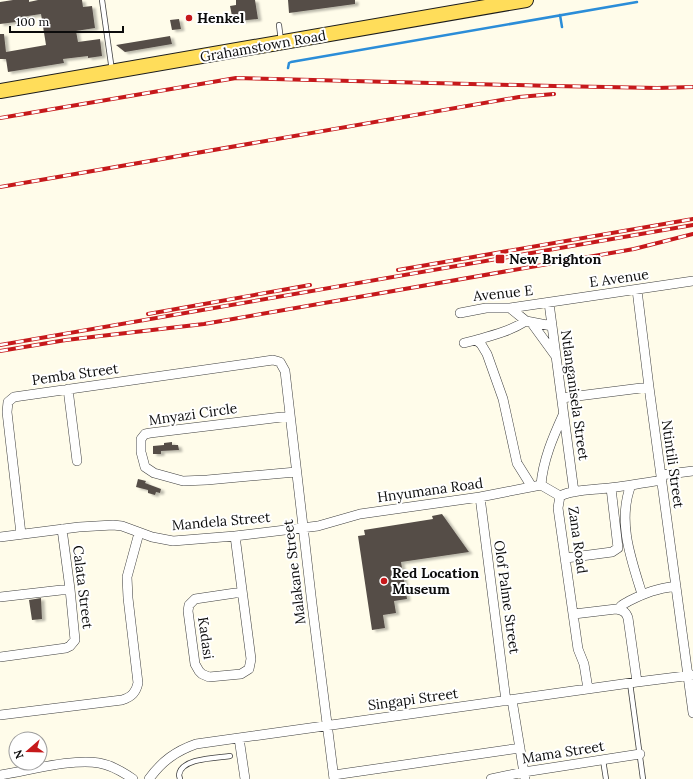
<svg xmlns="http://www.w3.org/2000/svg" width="693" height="779" font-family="Lora,serif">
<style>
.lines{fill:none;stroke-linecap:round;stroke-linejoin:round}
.stream{stroke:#2b8dd8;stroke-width:2.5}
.building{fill:#554d47;filter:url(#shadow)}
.lane-casing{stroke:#3e3e3e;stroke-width:6}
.street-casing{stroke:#3e3e3e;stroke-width:10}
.primary-casing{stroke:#1c1c1c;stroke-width:16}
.lane{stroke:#fff;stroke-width:4.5}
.street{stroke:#fff;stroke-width:9}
.primary{stroke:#ffdd5a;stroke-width:14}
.rail-casing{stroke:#c6191b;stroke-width:4}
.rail{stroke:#fff;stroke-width:2.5;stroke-dasharray:8;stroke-linecap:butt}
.poi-dot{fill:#c6191b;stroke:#fff;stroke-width:1.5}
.labels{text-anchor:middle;stroke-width:4;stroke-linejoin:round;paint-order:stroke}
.poi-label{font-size:14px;font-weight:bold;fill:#0b0b0b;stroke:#fff;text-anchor:start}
.street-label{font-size:14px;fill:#0b0b0b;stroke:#fff}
</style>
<defs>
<filter id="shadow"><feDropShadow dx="3.5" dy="2" stdDeviation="1" flood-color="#0004"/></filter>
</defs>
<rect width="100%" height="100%" fill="#fffcea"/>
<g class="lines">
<path class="stream" d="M 560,15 L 562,27
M 288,68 L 289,63 L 291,62 L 637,2"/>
</g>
<path class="building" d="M 13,0 L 29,0 L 29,2 L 38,0 L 82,0 L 83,7 L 92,6 L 95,28 L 76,31 L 78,42 L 100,39 L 102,56 L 88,58 L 88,56 L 63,59 L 64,63 L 8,72 L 6,59 L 0,59 L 0,34 L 4,34 L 6,52 L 46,45 L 41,14 L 15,18 L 16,22 L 0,24 L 0,2 Z
M 236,0 L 255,0 L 258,19 L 238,21 L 238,15 L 232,16 L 230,6 L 236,5 Z
M 288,0 L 355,0 L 355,4 L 289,13 Z
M 179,19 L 181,29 L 172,30 L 170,20 Z
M 170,36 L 172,44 L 125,52 L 116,45 Z
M 172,442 L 172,445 L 178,445 L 179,450 L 161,451 L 161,454 L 153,454 L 153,446 L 164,445 L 164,443 Z
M 138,479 L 146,481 L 145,483 L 161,489 L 160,493 L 156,492 L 155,495 L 148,493 L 148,490 L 136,487 Z
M 442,514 L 469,552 L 401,562 L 407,599 L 394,601 L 396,613 L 383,615 L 385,628 L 372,630 L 358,536 L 365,535 L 364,530 L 433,519 L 432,516 Z
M 41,598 L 42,619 L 32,620 L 29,600 Z"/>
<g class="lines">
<defs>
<path id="lane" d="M 102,0 L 112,71
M 279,25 L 281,41
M 630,683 L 643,779
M 603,760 L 606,779
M 180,779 L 179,775 C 181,758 216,758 230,756"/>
<path id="street" d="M 637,290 L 649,387 L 693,713
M 549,303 L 574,492
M 510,308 L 526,321 L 552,326
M 460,313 L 486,308 L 510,308 L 693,281
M 531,322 L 555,355
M 476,340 C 494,335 510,331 526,321
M 464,343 L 476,340 L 481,344 L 487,354 L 503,399 L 517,463 L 532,487
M 68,389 L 77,461
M 562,398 L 649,387
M 290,416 L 150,433 L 145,434 L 141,439 L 141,452 L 145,467 L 154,473 L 183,481 L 207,480 L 296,472
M 661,475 L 693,471
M 541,485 C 543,460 553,437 563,415
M 631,485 C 617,521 631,559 642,594
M 560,496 L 558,508 L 578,649 L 584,664 L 588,689
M 560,496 C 574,489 593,490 609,488 C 627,486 644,483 662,480
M 480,497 L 506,701
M 21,534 L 7,412 L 8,402 L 14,397 L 273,360 L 280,362 L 285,371 L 312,604 L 334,779
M 235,536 L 251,659 L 249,669 L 241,674 L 209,677 L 202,674 L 199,671 L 195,664 L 188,611 L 189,605 L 195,599 L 242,592
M 0,537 L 79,527 L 113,525 L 122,526 L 152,537 L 173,541 L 235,536 L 318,526 L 360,514 L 480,497 L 541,485 L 560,496
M 566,558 L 612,552 L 618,548 L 611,488
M 0,597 L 70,589
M 619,609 C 621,604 625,604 629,601 C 647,592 656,589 676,586
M 574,614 L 616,609 C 623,610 626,612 628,618 L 637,682
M 0,657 L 66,648 L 70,646 L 75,640 L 70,589 L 62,529
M 512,700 L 525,779
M 0,715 L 122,700 C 132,697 136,692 138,683 L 128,598 L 127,577 L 139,533
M 239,738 L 245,779
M 0,775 C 27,771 73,758 99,763 C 111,765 123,772 133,779
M 334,775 L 520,748
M 149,779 C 162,761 176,751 196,744 L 637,682 L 693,675
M 491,779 L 524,772 L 640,754"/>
<path id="primary" d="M 0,91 L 526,0"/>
</defs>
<use href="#lane" class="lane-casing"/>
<use href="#street" class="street-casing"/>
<use href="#primary" class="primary-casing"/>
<use href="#lane" class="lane"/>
<use href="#street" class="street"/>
<use href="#primary" class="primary"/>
<defs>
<path id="rail" d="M 0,118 L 236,78 L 554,86 L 657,88 L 693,87
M 0,187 L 519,97 L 554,94
M 398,270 L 693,219
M 148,314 L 310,285
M 0,345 L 693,225
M 0,351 L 66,340 L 204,324 L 634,249 L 693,234"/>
</defs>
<use href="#rail" class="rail-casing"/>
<use href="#rail" class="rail"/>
</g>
<g class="poi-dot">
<circle cx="189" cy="18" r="4"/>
<rect x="495" y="254" width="10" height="10" rx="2"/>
<circle cx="384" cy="581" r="4"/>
</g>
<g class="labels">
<g class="poi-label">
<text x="197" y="23">Henkel</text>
<text x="509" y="264">New Brighton</text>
<text x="392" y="578">Red Location<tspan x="392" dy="16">Museum</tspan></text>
</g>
<g class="street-label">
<text transform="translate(263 46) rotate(-10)" y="5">Grahamstown Road</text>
<text transform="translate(619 278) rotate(-8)" y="5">E Avenue</text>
<text transform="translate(503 293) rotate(-6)" y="5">Avenue E</text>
<text transform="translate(75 374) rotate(-8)" y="5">Pemba Street</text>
<text transform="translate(575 395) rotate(82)" y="5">Ntlanganisela Street</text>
<text transform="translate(193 414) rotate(-8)" y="5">Mnyazi Circle</text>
<text transform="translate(673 464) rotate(82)" y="5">Ntintili Street</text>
<text transform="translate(430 490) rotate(-8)" y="5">Hnyumana Road</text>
<text transform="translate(221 521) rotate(-5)" y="5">Mandela Street</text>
<text transform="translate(578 540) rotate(82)" y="5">Zana Road</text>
<text transform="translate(294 572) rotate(-97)" y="5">Malakane Street</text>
<text transform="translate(83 587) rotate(83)" y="5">Calata Street</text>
<text transform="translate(507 597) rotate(82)" y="5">Olof Palme Street</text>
<text transform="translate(206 638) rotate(82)" y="5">Kadasi</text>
<text transform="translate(413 699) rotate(-8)" y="5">Singapi Street</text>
<text transform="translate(563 752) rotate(-9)" y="5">Mama Street</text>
</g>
</g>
<g transform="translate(28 751) rotate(250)"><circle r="19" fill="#ffffff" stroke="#9d9d9d"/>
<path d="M0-3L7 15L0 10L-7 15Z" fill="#c6191b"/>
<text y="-6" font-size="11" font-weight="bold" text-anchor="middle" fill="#0b0b0b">N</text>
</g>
<path d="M10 26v6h113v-6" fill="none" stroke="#0b0b0b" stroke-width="2"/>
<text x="16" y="26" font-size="12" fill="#0b0b0b" stroke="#ffffff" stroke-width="3" paint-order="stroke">100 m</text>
</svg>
